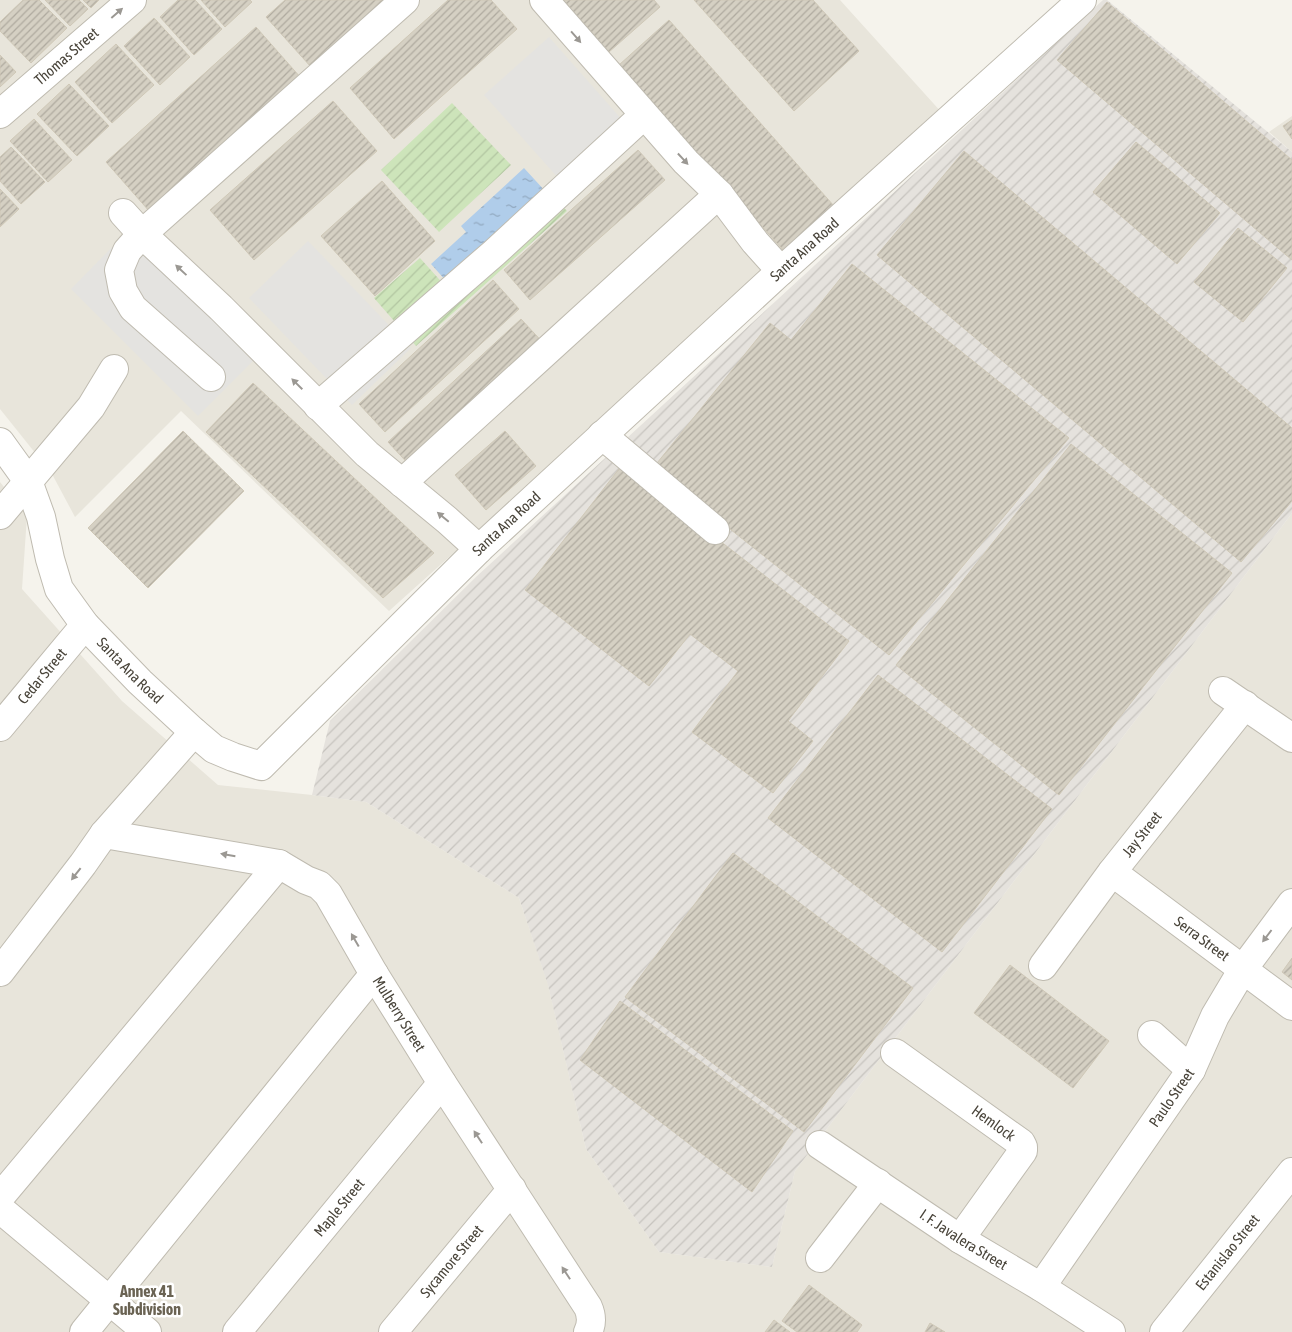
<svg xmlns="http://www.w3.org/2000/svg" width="1292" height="1332" font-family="'Asap Condensed',sans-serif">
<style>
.residential{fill:#e8e5db}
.industrial{fill:url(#industrial-furrows)}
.garden{fill:url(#garden-furrows)}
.parking{fill:#e4e3e0}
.water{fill:url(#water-ripples)}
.building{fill:url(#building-hatch);stroke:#cfc8b7}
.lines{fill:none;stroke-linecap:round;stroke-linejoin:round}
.minor-casing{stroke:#bfbbb0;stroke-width:30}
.minor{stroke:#fff;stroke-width:28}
.oneway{fill:#9b9893}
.labels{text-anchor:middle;stroke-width:5;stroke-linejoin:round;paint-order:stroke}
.street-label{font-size:15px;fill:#49443a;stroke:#fff}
.neighbourhood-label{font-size:16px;font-weight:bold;fill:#6a6353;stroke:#fff}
</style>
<defs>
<pattern id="industrial-furrows" width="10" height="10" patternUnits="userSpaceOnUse" patternTransform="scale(1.25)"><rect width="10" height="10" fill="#e5e2dd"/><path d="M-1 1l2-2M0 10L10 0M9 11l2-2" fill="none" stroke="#c6c3be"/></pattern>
<pattern id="garden-furrows" width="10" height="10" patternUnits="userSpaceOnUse" patternTransform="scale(1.25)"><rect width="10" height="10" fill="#cde4ba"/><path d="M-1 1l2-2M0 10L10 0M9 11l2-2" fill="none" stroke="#b2c5a1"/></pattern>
<pattern id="water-ripples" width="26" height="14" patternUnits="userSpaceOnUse" patternTransform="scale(1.25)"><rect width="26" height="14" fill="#b0cdea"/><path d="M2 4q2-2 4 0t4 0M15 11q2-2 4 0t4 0" fill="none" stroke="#91a8bf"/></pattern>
<pattern id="building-hatch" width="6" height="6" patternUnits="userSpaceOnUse" patternTransform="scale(1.25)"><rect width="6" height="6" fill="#d5d0c3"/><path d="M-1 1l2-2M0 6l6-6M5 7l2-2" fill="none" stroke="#afaa9f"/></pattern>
</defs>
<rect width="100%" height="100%" fill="#f5f3ec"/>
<path class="residential" d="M 0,0 L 840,0 L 943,114 L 842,204 L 389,611 L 181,411 L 75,517 L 52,474 L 0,409 Z
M 1292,116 L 1292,152 L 1269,132 Z
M 0,482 L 27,516 L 22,589 L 122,701 L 218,785 L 312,795 L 366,802 L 519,898 L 548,984 L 586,1149 L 659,1252 L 772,1267 L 795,1171 L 1292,513 L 1292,1332 L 0,1332 Z"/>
<path class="industrial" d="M 1103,0 L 1107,0 L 1292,152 L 1292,513 L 795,1171 L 772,1267 L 659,1252 L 586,1149 L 548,985 L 519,898 L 366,802 L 312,795 L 330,721 L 477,576 Z"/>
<path class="garden" d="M 452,103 L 511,165 L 439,232 L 381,170 Z
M 552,195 L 567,211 L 416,346 L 374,298 L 420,258 L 447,288 Z"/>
<path class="parking" d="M 549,37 L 632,131 L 568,189 L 484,95 Z
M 127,232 L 255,359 L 198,416 L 71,289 Z
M 308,241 L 411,348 L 352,405 L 249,298 Z"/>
<path class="water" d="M 524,168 L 546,192 L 447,282 L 431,264 L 466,232 L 461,226 Z"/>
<path class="building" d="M 23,0 L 39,0 L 67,28 L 31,63 L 0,31 L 0,22 Z
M 45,0 L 79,0 L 88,9 L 70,26 Z
M 83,0 L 99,0 L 91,8 Z
M 178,0 L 195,0 L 222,29 L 194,55 L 160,17 Z
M 201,0 L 250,0 L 252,2 L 225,27 Z
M 285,0 L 386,0 L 311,67 L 266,17 Z
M 448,0 L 491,0 L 517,29 L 394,139 L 350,88 Z
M 563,0 L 654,0 L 660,7 L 609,52 Z
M 694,0 L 813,0 L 859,51 L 794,111 Z
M 1107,2 L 1292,160 L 1292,260 L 1057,60 Z
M 154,18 L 190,57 L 160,85 L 124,46 Z
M 669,20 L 834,206 L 784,251 L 619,65 Z
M 256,27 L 301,78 L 150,212 L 106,162 Z
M 116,44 L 154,85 L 112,123 L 75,82 Z
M 0,55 L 16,72 L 0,87 Z
M 69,84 L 109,126 L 77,156 L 37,114 Z
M 333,101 L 377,151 L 254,260 L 210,210 Z
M 34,119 L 72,160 L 48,182 L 10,141 Z
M 1292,120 L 1292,139 L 1283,126 Z
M 1136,142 L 1220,213 L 1177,264 L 1093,192 Z
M 11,147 L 45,182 L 21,204 L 0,181 L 0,157 Z
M 638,150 L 665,180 L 530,300 L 504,270 Z
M 964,151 L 1292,428 L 1292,501 L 1241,562 L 877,255 Z
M 382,181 L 435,241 L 375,296 L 321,236 Z
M 0,189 L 19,209 L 0,227 Z
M 1238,228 L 1287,268 L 1243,322 L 1194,282 Z
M 852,264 L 1069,438 L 889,655 L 653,468 L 770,323 L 791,340 Z
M 493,280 L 519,309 L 385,432 L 359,404 Z
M 521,319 L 547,347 L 414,470 L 388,442 Z
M 253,383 L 434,553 L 383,598 L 206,432 Z
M 183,431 L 244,491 L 148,588 L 88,528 Z
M 505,431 L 536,466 L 486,510 L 455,475 Z
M 1071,444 L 1232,573 L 1059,795 L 896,665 Z
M 622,465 L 849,641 L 788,721 L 813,741 L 773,793 L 692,732 L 738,671 L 690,634 L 649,686 L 525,590 Z
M 878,675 L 1052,809 L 942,952 L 768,818 Z
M 733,853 L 913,988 L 804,1132 L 625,997 Z
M 1292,958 L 1292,980 L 1282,972 Z
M 1010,965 L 1109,1041 L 1073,1088 L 974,1013 Z
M 620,1001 L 793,1131 L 752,1192 L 580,1060 Z
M 809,1285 L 862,1325 L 857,1332 L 797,1332 L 782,1321 Z
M 774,1320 L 790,1332 L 765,1332 Z
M 930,1323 L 945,1332 L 925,1332 Z"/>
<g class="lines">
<defs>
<g id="minor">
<path d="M 544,0 L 686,162 L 719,194 L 755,242 L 781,271"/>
<path id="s1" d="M 0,114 L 132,0"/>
<path d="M 123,213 L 142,234 L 221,308 L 367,454 L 447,520 L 479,549"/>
<path d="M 211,377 L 133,308 L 123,291 L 119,270 L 127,251 L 142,234 L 405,0"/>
<path d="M 318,406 L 494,253 L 644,115"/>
<path d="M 602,435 L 715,530"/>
<path id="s2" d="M 0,442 L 28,481 L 41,517 L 50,559 L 59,589 L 85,625 L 140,682 L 194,732 L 214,749 L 233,757 L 261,766 L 479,549 L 781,271 L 1082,0"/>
<path d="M 402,483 L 719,194"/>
<path d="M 0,515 L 91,407 L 114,369"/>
<path d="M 1223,691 L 1292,738"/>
<path id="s3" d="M 0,727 L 85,625"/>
<path id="s4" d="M 104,834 L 279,864 L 306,880 L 319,885 L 328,894 L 374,974 L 442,1083 L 588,1307 C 592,1316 592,1324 588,1332"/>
<path id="s5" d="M 1112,872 L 1292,1006"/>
<path id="s6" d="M 1043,966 L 1112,872 L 1245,705"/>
<path d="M 0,972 L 83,864 L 104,834 L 194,732"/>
<path d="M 1152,1035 L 1191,1070"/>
<path id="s7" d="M 895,1053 L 1021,1143 L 1023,1147 L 1023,1151 L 960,1239"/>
<path id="s8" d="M 820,1145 L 960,1239 L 1041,1287 L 1111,1332"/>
<path d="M 0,1197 L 279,864"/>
<path d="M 0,1209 L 147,1332"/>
<path d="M 820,1258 L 878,1183"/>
<path id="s9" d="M 1041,1287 L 1191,1070 L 1215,1016 L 1243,969 L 1292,903"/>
<path d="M 84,1332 L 374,974"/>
<path id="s10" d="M 237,1332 L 442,1083"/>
<path id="s11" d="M 393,1332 L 512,1189"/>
<path id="s12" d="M 1164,1332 L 1292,1172"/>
</g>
</defs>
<use href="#minor" class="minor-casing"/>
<use href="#minor" class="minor"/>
</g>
<defs><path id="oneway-solid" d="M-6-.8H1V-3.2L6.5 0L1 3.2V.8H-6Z" transform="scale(1.25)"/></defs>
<g class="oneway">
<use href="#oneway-solid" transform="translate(117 13) rotate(-41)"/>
<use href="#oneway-solid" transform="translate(576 37) rotate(49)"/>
<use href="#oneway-solid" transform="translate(683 159) rotate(47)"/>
<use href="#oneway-solid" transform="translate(181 270) rotate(-137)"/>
<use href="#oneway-solid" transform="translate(297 384) rotate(-135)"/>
<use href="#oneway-solid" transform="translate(443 517) rotate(-140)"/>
<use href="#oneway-solid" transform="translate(228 855) rotate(-170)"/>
<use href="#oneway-solid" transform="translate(76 874) rotate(128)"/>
<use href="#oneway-solid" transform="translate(1267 936) rotate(127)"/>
<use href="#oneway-solid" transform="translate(355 940) rotate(-120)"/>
<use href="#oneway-solid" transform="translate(478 1137) rotate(-123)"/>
<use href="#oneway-solid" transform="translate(566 1273) rotate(-123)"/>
</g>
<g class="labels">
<g class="street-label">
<text dy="5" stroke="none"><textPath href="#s1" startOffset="88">Thomas Street</textPath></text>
<text dy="5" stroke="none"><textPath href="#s2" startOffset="1184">Santa Ana Road</textPath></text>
<text dy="5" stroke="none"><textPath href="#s2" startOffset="779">Santa Ana Road</textPath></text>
<text dy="5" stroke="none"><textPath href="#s2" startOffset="269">Santa Ana Road</textPath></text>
<text dy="5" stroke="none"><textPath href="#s3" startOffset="66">Cedar Street</textPath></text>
<text dy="5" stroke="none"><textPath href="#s6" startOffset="165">Jay Street</textPath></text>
<text dy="5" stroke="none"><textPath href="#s5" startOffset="112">Serra Street</textPath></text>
<text dy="5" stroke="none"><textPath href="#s4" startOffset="375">Mulberry Street</textPath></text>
<text dy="5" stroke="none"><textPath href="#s9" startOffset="230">Paulo Street</textPath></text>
<text dy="5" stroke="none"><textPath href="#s7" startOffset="121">Hemlock</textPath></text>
<text dy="5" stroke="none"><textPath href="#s10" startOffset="161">Maple Street</textPath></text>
<text dy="5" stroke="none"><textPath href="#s8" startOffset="172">I. F. Javalera Street</textPath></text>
<text dy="5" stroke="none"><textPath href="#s12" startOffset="102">Estanislao Street</textPath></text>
<text dy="5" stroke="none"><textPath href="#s11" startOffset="92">Sycamore Street</textPath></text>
</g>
<g class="neighbourhood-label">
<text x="147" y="1297">Annex 41<tspan x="147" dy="18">Subdivision</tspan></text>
</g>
</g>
</svg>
